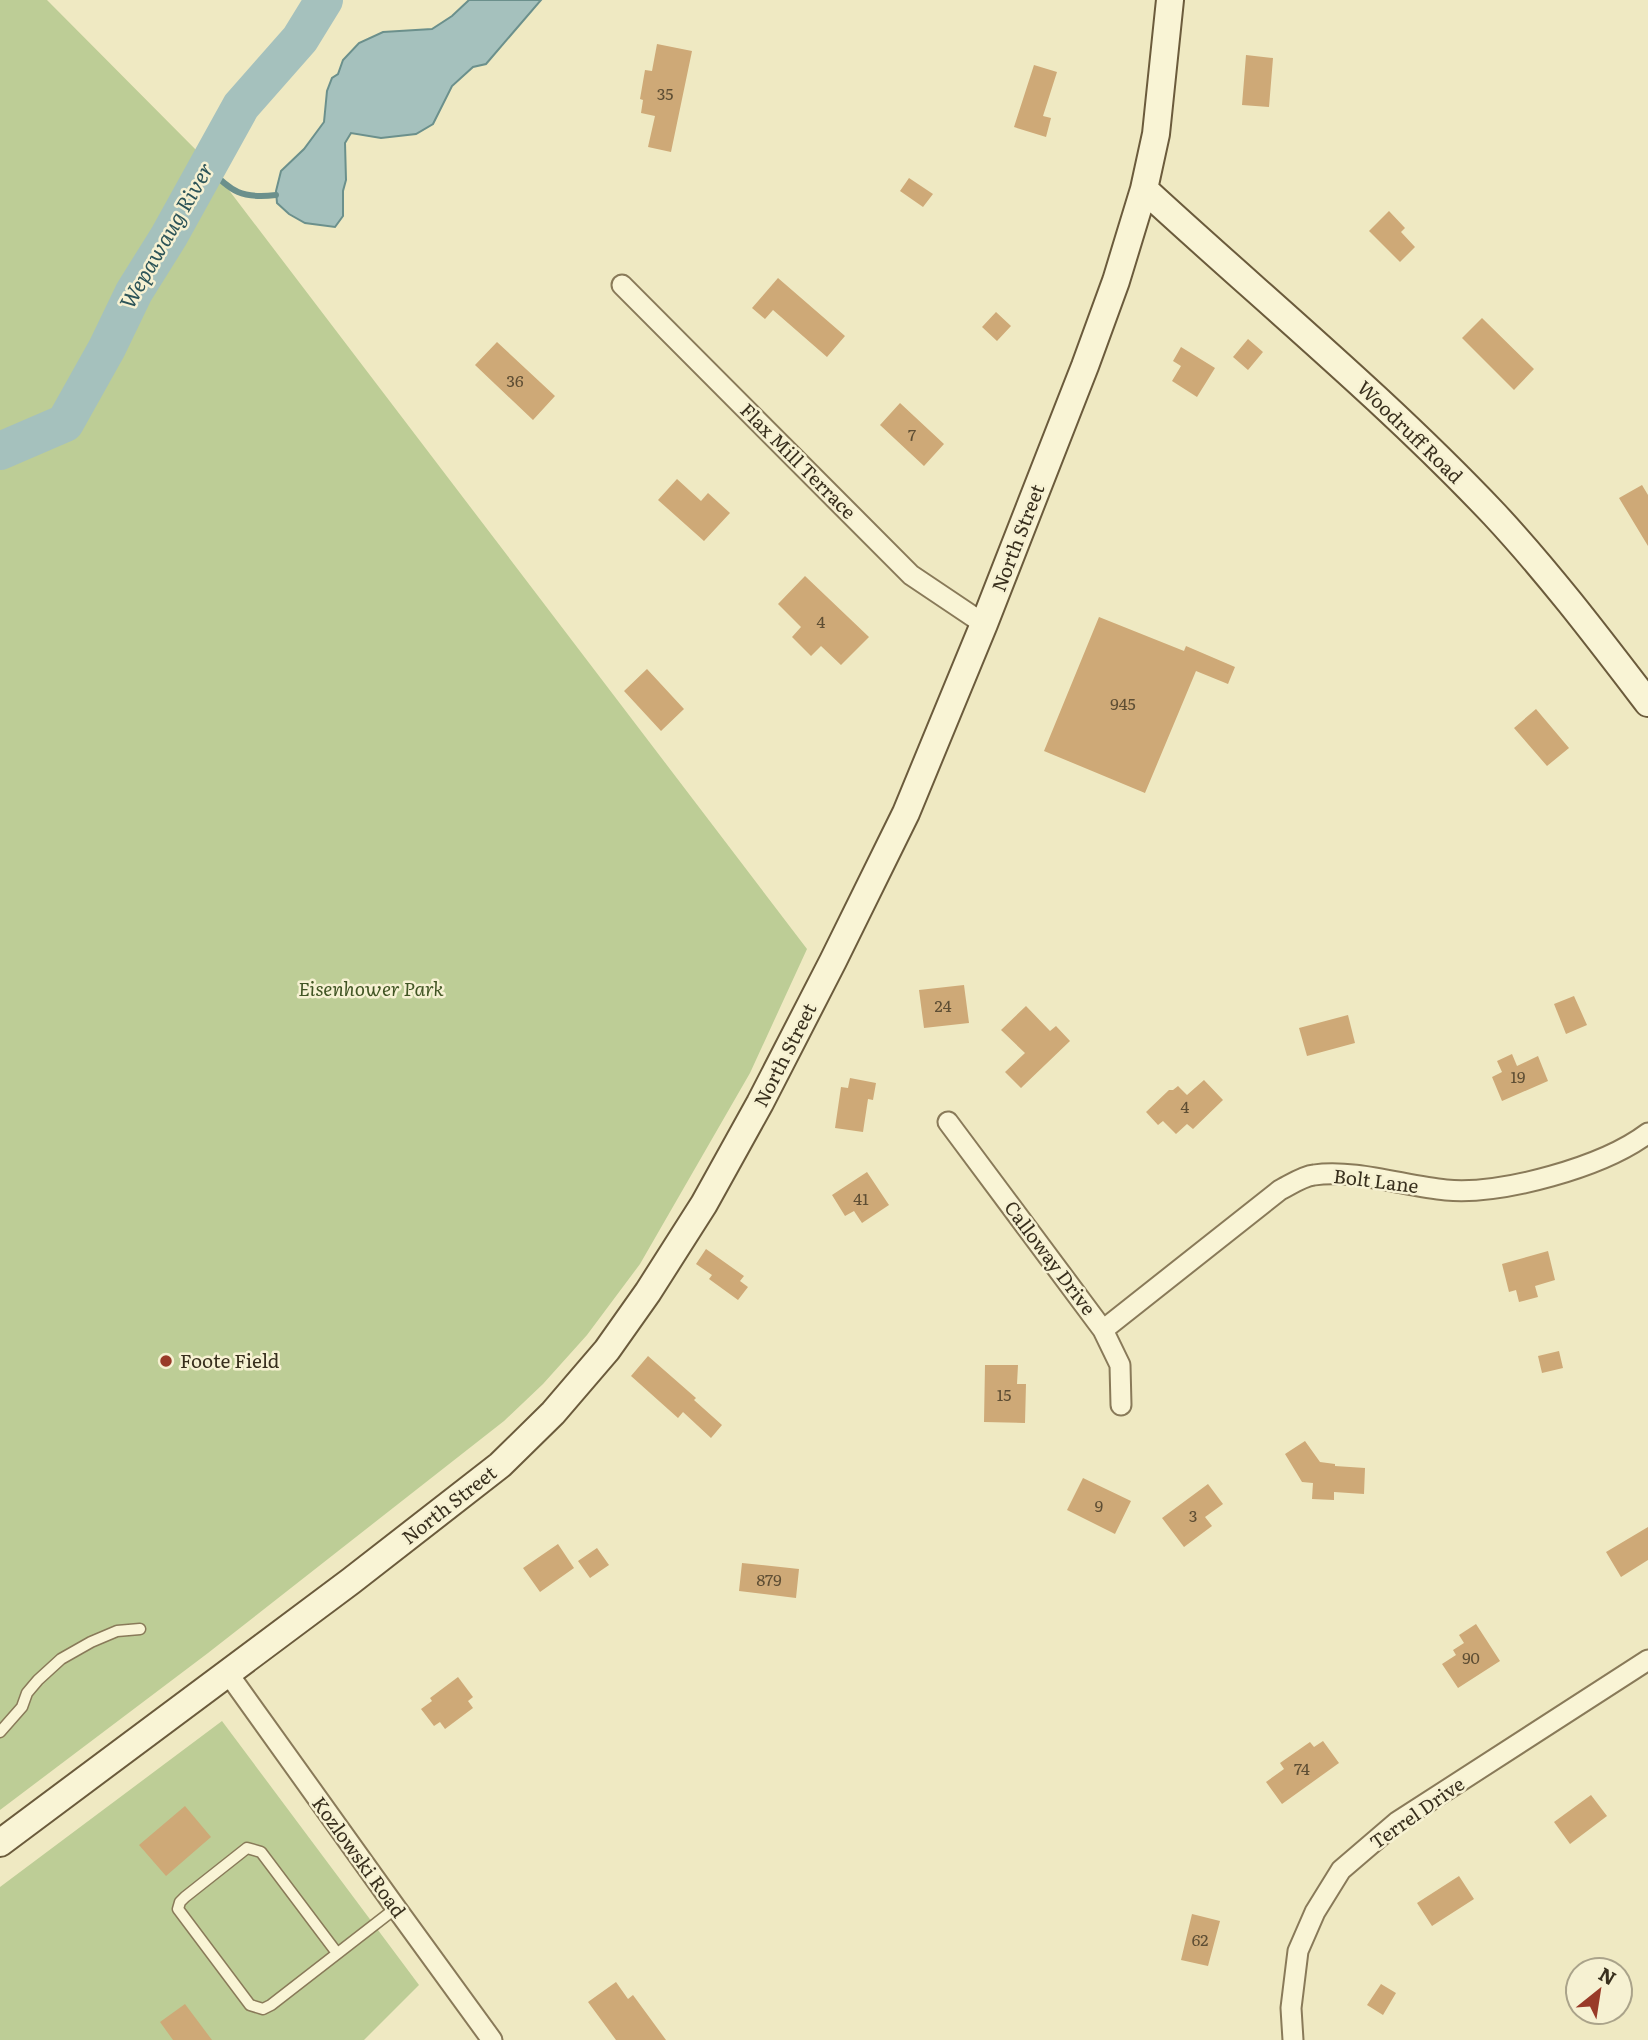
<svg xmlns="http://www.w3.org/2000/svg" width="1648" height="2040" font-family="Literata,serif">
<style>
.green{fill:#bdcd96}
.water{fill:#a5c1bd;stroke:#6b908c;stroke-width:2}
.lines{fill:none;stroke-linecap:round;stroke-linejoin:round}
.stream{stroke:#6b908c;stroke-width:6}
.river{stroke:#a5c1bd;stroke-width:38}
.building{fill:#cea977}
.lane-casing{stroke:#897a59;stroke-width:13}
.street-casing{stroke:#897a59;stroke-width:23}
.secondary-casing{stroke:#6b5b3c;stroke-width:30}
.lane{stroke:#f9f4d5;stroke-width:10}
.street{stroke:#f9f4d5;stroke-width:19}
.secondary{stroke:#f9f4d5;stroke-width:26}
.poi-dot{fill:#993a28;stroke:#f6f1d2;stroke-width:2.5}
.labels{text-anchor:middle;stroke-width:5;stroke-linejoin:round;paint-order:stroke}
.number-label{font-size:16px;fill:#5e4e34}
.street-label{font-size:19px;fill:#382f1d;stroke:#f6f1d2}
.park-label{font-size:19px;font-style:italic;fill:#415524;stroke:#f6f1d2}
.poi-label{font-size:19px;fill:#382f1d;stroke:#f6f1d2;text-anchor:start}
.water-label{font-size:21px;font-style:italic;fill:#2c5458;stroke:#f6f1d2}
</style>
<rect width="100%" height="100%" fill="#efe9c2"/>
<path class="green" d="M 0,0 L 47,0 L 206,160 L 807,949 L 750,1073 L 640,1264 L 587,1335 L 543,1384 L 504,1421 L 208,1653 L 0,1810 Z
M 222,1721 L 419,1985 L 364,2040 L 0,2040 L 0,1887 Z"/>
<path class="water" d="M 469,0 L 541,0 L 486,64 L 473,67 L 452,86 L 433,124 L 416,134 L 381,138 L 351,133 L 345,143 L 346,180 L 343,191 L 343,216 L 335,227 L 305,223 L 289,214 L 277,203 L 276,191 L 281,171 L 304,149 L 324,122 L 327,91 L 332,78 L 338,74 L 343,60 L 359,43 L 383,32 L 432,29 L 452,16 Z"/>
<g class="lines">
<path class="stream" d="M 208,168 C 233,192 240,199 276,195"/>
<path class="river" d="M 0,451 L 65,423 L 107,348 L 134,292 L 169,236 L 241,106 L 300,39 L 324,0"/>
</g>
<path class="building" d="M 657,44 L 692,51 L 671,152 L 648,147 L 655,116 L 641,113 L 643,100 L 640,99 L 645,70 L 652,71 Z
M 1246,55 L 1273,58 L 1269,107 L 1242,105 Z
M 1034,65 L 1057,72 L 1043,116 L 1051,118 L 1046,137 L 1014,127 Z
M 909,178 L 933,194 L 923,207 L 900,191 Z
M 1389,211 L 1405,228 L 1401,232 L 1415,247 L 1400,262 L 1369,231 Z
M 778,278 L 845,336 L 827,357 L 773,310 L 765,319 L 752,308 Z
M 996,312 L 1011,326 L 997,341 L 982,327 Z
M 1482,318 L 1534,369 L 1514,390 L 1462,338 Z
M 1248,339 L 1263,352 L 1248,370 L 1233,357 Z
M 497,342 L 555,396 L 533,420 L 475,365 Z
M 1181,347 L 1215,368 L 1197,397 L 1172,381 L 1181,366 L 1173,361 Z
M 900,403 L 944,444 L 924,466 L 880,425 Z
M 677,479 L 701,501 L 708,493 L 730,513 L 704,541 L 658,500 Z
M 1642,485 L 1648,495 L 1648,546 L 1619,498 Z
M 805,576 L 869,637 L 841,665 L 821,646 L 811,656 L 792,637 L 801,627 L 778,604 Z
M 1099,617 L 1184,651 L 1186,646 L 1235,667 L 1228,684 L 1196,671 L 1145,793 L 1044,751 Z
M 647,669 L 684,709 L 661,731 L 624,691 Z
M 1536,709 L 1569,748 L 1547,766 L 1514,728 Z
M 964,985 L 969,1023 L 924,1028 L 919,990 Z
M 1574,996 L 1587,1025 L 1566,1034 L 1554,1004 Z
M 1026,1006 L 1050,1031 L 1056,1026 L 1070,1041 L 1021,1088 L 1005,1072 L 1025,1053 L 1001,1030 Z
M 1348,1015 L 1355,1043 L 1307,1056 L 1299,1028 Z
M 1512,1054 L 1517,1066 L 1538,1056 L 1548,1081 L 1502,1101 L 1492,1077 L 1502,1072 L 1497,1061 Z
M 850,1078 L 876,1083 L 873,1100 L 868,1099 L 863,1132 L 835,1128 L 841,1087 L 848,1088 Z
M 1204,1080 L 1223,1100 L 1193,1129 L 1187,1124 L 1176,1134 L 1163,1121 L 1158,1125 L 1146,1112 L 1169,1090 L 1173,1090 L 1178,1086 L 1187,1095 Z
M 867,1172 L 889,1205 L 862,1223 L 854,1211 L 845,1216 L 832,1195 Z
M 706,1249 L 744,1276 L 740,1281 L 748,1287 L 738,1300 L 709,1279 L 712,1275 L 696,1264 Z
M 1548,1251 L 1555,1280 L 1535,1286 L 1538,1297 L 1519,1302 L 1516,1290 L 1509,1292 L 1502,1264 Z
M 1559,1351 L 1563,1368 L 1542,1373 L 1538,1356 Z
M 648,1356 L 696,1398 L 694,1400 L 722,1425 L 711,1438 L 683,1412 L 678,1418 L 631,1376 Z
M 985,1365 L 1018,1365 L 1017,1384 L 1026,1384 L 1025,1423 L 984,1422 Z
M 1305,1441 L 1320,1462 L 1335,1464 L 1335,1466 L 1365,1468 L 1364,1494 L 1334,1492 L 1334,1500 L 1312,1499 L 1313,1483 L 1302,1482 L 1285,1454 Z
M 1083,1478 L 1131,1501 L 1115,1534 L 1067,1510 Z
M 1208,1484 L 1223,1504 L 1205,1517 L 1212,1526 L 1184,1547 L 1162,1518 Z
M 1648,1527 L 1648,1560 L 1621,1577 L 1606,1552 Z
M 558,1544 L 574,1568 L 540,1592 L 523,1568 Z
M 597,1548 L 609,1565 L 590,1578 L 578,1561 Z
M 742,1563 L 799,1569 L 796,1598 L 739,1591 Z
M 1476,1624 L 1500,1661 L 1458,1688 L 1442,1664 L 1456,1655 L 1453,1650 L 1464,1643 L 1459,1635 Z
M 458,1677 L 473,1697 L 468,1701 L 473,1708 L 445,1729 L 440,1722 L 434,1726 L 421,1709 L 432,1701 L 430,1698 Z
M 1323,1741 L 1339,1763 L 1282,1804 L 1266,1782 L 1284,1769 L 1280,1763 L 1310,1742 L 1314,1747 Z
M 1591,1795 L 1607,1816 L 1570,1844 L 1554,1822 Z
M 185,1806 L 211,1837 L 166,1876 L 139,1845 Z
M 1459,1876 L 1474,1899 L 1432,1926 L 1417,1903 Z
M 1192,1914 L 1220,1921 L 1208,1966 L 1181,1960 Z
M 616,1982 L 628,1999 L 633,1995 L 666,2040 L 616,2040 L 588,2002 Z
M 1381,1984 L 1396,1993 L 1383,2015 L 1367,2005 Z
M 185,2004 L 212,2040 L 173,2040 L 160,2022 Z"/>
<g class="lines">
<defs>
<path id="lane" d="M 0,1732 L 22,1707 L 27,1693 L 38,1680 L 61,1659 L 91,1642 L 117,1631 L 140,1629
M 337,1953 L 261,1852 L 247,1848 L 185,1897 L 180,1902 L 178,1909 L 250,2005 L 263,2009 L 271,2005 L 396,1908"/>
<path id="street" d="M 622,285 L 911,575 L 984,624
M 948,1122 L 1103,1330 L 1120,1365 L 1121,1405
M 1103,1330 L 1280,1190 C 1290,1185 1303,1176 1314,1175 C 1354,1169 1405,1186 1446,1190 C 1502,1195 1603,1167 1648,1133
M 227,1672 L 396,1908 L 492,2040
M 1293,2040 L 1291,2008 L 1298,1951 L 1315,1912 L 1341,1870 L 1397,1822 L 1648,1660"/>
<path id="secondary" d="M 1144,189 C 1261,297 1384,398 1494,514 C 1549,573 1599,639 1648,703
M 0,1843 L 351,1581 L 500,1465 L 553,1413 L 607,1350 L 648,1292 L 704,1204 L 760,1103 L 833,961 L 906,813 L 984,624 L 1085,366 L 1116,281 L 1144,189 L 1156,134 L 1170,0"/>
</defs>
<use href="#lane" class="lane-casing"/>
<use href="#street" class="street-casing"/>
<use href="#secondary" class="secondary-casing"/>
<use href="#lane" class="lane"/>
<use href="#street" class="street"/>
<use href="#secondary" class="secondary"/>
</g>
<circle class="poi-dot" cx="166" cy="1361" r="7"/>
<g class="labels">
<g class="number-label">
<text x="665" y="100">35</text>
<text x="515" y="387">36</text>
<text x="912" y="441">7</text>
<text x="821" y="628">4</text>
<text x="1123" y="710">945</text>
<text x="943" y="1012">24</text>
<text x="1518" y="1083">19</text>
<text x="1185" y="1113">4</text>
<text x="861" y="1205">41</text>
<text x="1004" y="1401">15</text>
<text x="1099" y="1512">9</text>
<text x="1193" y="1522">3</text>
<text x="769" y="1586">879</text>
<text x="1471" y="1664">90</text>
<text x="1302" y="1775">74</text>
<text x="1200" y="1946">62</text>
</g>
<g class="street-label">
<text transform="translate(1410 432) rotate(44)" y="7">Woodruff Road</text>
<text transform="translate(798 461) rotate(45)" y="7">Flax Mill Terrace</text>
<text transform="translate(1018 538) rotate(-69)" y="7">North Street</text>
<text transform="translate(785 1055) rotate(-63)" y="7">North Street</text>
<text transform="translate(1376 1181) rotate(7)" y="7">Bolt Lane</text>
<text transform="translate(1050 1258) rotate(53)" y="7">Calloway Drive</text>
<text transform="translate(449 1505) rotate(-38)" y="7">North Street</text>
<text transform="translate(1417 1813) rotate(-35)" y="7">Terrel Drive</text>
<text transform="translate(359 1857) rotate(54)" y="7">Kozlowski Road</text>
</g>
<g class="park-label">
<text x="371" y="996">Eisenhower Park</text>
</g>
<g class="poi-label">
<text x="180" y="1368">Foote Field</text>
</g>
<g class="water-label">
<text transform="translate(167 236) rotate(-60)" y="7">Wepawaug River</text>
</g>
</g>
<g transform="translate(1599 1991) rotate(30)"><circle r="33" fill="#f6f1d2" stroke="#aaa38a" stroke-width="2"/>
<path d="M0-5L12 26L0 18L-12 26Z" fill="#993a28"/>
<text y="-10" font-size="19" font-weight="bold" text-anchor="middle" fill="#382f1d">N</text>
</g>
</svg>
